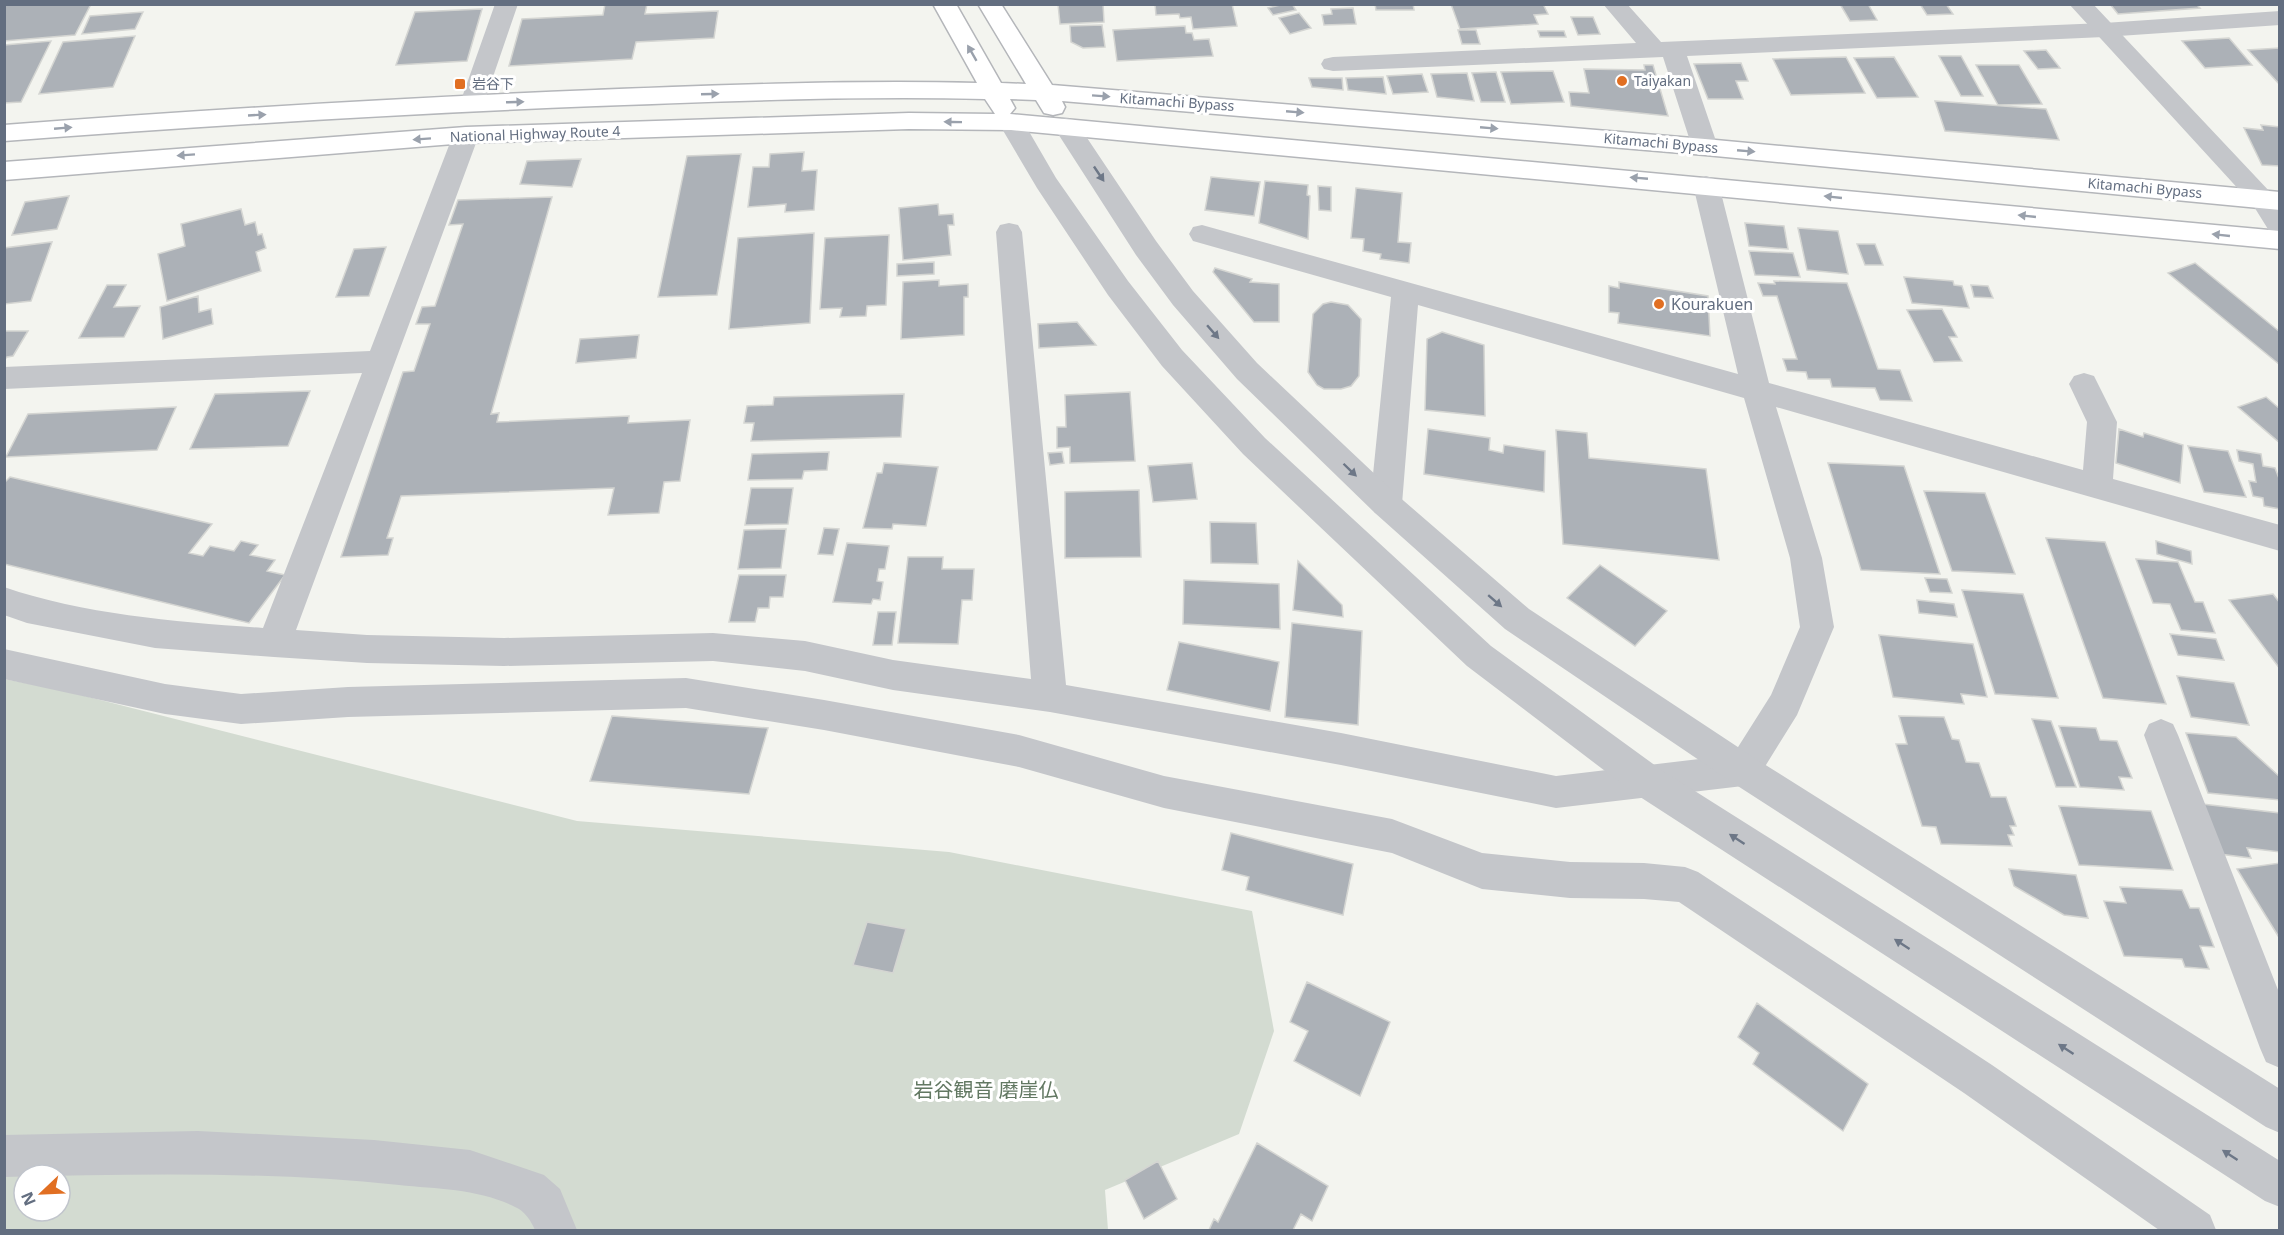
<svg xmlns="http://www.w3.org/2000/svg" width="2284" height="1235" font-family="'Noto Sans','Noto Sans JP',sans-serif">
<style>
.green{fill:#d3dbd1;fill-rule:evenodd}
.building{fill:#acb1b7;stroke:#d4d5d2;stroke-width:1.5}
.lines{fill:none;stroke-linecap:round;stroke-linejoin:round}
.trunk-casing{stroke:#b4b6ba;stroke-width:3}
.pedestrian{fill:#c4c6ca;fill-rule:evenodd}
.minor{fill:#c4c6ca;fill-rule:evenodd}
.tertiary{fill:#c4c6ca;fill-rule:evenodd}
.trunk{fill:#fff;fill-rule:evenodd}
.oneway{fill:#9aa1ac}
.oneway2{fill:#6d7787}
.poi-dot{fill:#e16f22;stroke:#fff;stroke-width:2}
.labels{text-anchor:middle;stroke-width:6;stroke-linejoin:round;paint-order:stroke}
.far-poi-label{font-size:14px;fill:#636e80;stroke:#fff;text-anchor:start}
.far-street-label{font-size:14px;fill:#636e80;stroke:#fff}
.poi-label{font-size:16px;fill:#636e80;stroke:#fff;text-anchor:start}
.near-park-label{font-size:20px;fill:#627862;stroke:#fff}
</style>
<rect width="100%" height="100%" fill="#f3f4ef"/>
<path class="green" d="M 4,679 L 61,690 L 577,821 L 949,852 L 1252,911 L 1274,1031 L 1239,1134 L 1105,1190 L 1108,1230 L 5,1230 ZM 24,1175 L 60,1175 L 60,1211 L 24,1211 Z"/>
<path class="building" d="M 4,4 L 91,4 L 75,35 L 4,41 Z
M 605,4 L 647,4 L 645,14 L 718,11 L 714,38 L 636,42 L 632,59 L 509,66 L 522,19 L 603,15 Z
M 1058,4 L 1103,4 L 1104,22 L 1060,24 Z
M 1155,4 L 1232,4 L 1237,26 L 1193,29 L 1191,17 L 1180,18 L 1179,14 L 1156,15 Z
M 1284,4 L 1292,4 L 1296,10 L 1273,15 L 1268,8 Z
M 1375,4 L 1413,4 L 1414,10 L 1376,10 Z
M 1451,4 L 1543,4 L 1548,14 L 1534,15 L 1538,24 L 1460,29 Z
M 1840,4 L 1868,4 L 1877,20 L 1850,21 Z
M 1920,4 L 1946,4 L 1953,14 L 1927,15 Z
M 2110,4 L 2196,4 L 2200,8 L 2118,14 Z
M 1353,8 L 1356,24 L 1324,25 L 1322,15 L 1332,14 L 1331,9 Z
M 482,9 L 467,61 L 396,65 L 415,12 Z
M 143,12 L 135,29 L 82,34 L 90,16 Z
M 1299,13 L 1311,28 L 1290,34 L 1279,18 Z
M 1571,17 L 1593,17 L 1600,34 L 1578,35 Z
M 1102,25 L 1105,47 L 1083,48 L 1071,42 L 1070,26 Z
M 1185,26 L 1186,33 L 1192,33 L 1194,40 L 1209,39 L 1213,56 L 1117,61 L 1113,30 Z
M 1458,30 L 1476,30 L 1480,44 L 1462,44 Z
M 1538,31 L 1564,31 L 1566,37 L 1540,37 Z
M 135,36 L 113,87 L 39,94 L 63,42 Z
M 2229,38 L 2252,65 L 2205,68 L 2182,41 Z
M 51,41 L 21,102 L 4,103 L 4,45 Z
M 2280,48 L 2280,85 L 2248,50 Z
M 2046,50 L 2060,68 L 2038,69 L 2024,51 Z
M 1939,56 L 1961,56 L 1983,96 L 1961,96 Z
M 1846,57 L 1865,93 L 1791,95 L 1773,59 Z
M 1894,57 L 1918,97 L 1877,98 L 1854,58 Z
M 1741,63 L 1748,81 L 1736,81 L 1743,99 L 1708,99 L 1694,64 Z
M 1644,65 L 1653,65 L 1668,116 L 1571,106 L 1569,92 L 1589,93 L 1584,69 L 1645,70 Z
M 1976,65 L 2019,65 L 2042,104 L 1998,105 Z
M 1553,71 L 1564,102 L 1511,104 L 1501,72 Z
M 1496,72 L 1505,102 L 1481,102 L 1472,73 Z
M 1467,73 L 1474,101 L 1437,97 L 1431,74 Z
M 1422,74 L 1428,92 L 1393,94 L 1387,76 Z
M 1383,77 L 1386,94 L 1348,90 L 1346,78 Z
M 1309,78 L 1342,78 L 1343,90 L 1312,87 Z
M 1935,101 L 2046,109 L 2059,140 L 1945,131 Z
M 2261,125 L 2280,127 L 2280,166 L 2262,165 L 2244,128 L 2263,130 Z
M 804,152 L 802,171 L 817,170 L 814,210 L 785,212 L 786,204 L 748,207 L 753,167 L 769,167 L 770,154 Z
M 741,154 L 717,295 L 658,297 L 687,156 Z
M 581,159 L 572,187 L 520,184 L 527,161 Z
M 1211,177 L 1260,182 L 1254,216 L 1205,210 Z
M 1265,181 L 1308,185 L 1307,195 L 1310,196 L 1308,239 L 1259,223 Z
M 1318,186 L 1331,187 L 1331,211 L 1319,210 Z
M 1356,188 L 1402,193 L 1398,242 L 1411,243 L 1409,263 L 1380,259 L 1381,254 L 1363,251 L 1364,239 L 1351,238 Z
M 69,196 L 57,229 L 12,235 L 25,202 Z
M 552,197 L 491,414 L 499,413 L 497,422 L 629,416 L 628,423 L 690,420 L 680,481 L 664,482 L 659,513 L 608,515 L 614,488 L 401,496 L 387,538 L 393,538 L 388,555 L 341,557 L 403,372 L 414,371 L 430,324 L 416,324 L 422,307 L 435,306 L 463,224 L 449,225 L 458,200 Z
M 938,204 L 939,215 L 953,214 L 954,225 L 948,225 L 951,255 L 903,260 L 899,208 Z
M 241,209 L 245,225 L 255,222 L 258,235 L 262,234 L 266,248 L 256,252 L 261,271 L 167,301 L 158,254 L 185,246 L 181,224 Z
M 1745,223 L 1784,226 L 1788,249 L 1749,246 Z
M 1798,228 L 1838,231 L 1848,274 L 1807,270 Z
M 814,233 L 810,323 L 729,329 L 738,238 Z
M 889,235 L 886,305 L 867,306 L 866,316 L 840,317 L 842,308 L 820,309 L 825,238 Z
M 52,242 L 31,301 L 4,304 L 4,248 Z
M 1857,244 L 1875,244 L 1883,265 L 1865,265 Z
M 386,247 L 369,296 L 336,297 L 354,249 Z
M 1749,251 L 1793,253 L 1800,277 L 1755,275 Z
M 934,262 L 934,274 L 897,276 L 897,264 Z
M 2195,263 L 2280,332 L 2280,365 L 2168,273 Z
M 1215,268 L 1252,279 L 1250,282 L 1279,284 L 1279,322 L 1254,322 L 1213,272 Z
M 1904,277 L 1953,281 L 1954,285 L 1962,286 L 1969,308 L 1912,303 Z
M 939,280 L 939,286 L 968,284 L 968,297 L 964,297 L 964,335 L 901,339 L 903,282 Z
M 1774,281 L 1847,283 L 1878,369 L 1900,370 L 1912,401 L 1880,400 L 1875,388 L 1832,387 L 1830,379 L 1808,379 L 1806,372 L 1787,371 L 1783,359 L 1797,359 L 1777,296 L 1763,296 L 1758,283 L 1775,284 Z
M 1619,282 L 1708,296 L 1710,336 L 1618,323 L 1619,313 L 1609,312 L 1609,286 L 1619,288 Z
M 107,285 L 126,285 L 114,307 L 140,306 L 124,337 L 79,338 Z
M 1971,285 L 1988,286 L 1993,298 L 1974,297 Z
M 198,296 L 199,312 L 211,309 L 213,324 L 163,339 L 160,307 Z
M 1331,302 L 1348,305 L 1361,319 L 1359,376 L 1351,386 L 1341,389 L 1324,389 L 1317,385 L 1308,372 L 1313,314 L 1323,304 Z
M 1942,309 L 1957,337 L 1949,337 L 1962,361 L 1934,362 L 1907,310 Z
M 1077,322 L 1096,345 L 1039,348 L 1038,324 Z
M 4,331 L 28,331 L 13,356 L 7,357 L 4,360 Z
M 1442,332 L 1484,345 L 1485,416 L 1425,410 L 1427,339 Z
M 639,335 L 636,358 L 576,363 L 580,339 Z
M 310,391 L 288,446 L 190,449 L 215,394 Z
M 1130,392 L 1135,461 L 1070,463 L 1070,447 L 1057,448 L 1057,427 L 1066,427 L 1065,395 Z
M 904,394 L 901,437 L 751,441 L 754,423 L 744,423 L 747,406 L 773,405 L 774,397 Z
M 2266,397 L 2280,409 L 2280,443 L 2238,407 Z
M 176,407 L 157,450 L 6,457 L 28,414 Z
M 1428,429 L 1490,438 L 1489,450 L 1503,453 L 1504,445 L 1545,451 L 1544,492 L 1424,474 Z
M 2119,429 L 2143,437 L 2144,433 L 2183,445 L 2180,483 L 2116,463 Z
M 1556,430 L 1587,433 L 1589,458 L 1706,469 L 1719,560 L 1563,544 Z
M 2188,446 L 2228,451 L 2246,497 L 2204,492 Z
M 2237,450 L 2261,454 L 2263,466 L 2275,468 L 2280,481 L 2280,509 L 2264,506 L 2263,498 L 2253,496 L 2249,481 L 2256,482 L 2253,464 L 2239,461 Z
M 829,452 L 827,470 L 804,471 L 802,479 L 748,480 L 752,454 Z
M 1062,452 L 1064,463 L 1050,465 L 1048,453 Z
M 884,463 L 938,467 L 926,526 L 893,524 L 892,529 L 863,528 L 877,473 L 882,473 Z
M 1192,463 L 1197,499 L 1153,502 L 1148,466 Z
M 1828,463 L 1904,466 L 1940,574 L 1861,570 Z
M 10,477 L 212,524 L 189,553 L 203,556 L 210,546 L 234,551 L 241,541 L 258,545 L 250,555 L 275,560 L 267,571 L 285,575 L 249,623 L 4,564 L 4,483 Z
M 751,488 L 793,488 L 788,524 L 745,525 Z
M 1139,490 L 1141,557 L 1065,558 L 1065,492 Z
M 1924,491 L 1985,493 L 2015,574 L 1952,571 Z
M 1210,522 L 1256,523 L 1258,564 L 1211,563 Z
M 824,528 L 839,529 L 833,555 L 818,554 Z
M 786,529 L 781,568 L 738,569 L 744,530 Z
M 2046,538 L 2105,542 L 2166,704 L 2103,698 Z
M 2156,541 L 2191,551 L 2192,564 L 2157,554 Z
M 847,543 L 889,546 L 885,569 L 879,569 L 877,581 L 883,582 L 880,600 L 873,599 L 871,604 L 833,602 Z
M 908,557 L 943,557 L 942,569 L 974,569 L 972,600 L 962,600 L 958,644 L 898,643 Z
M 2136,559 L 2178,562 L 2195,602 L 2203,602 L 2215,633 L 2181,630 L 2170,604 L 2153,603 Z
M 1298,561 L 1342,605 L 1343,617 L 1293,610 Z
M 1600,565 L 1667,611 L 1635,646 L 1567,598 Z
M 739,575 L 786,575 L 783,597 L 770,597 L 769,608 L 758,608 L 755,622 L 729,622 Z
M 1925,578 L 1947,579 L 1952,593 L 1930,592 Z
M 1184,580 L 1279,584 L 1280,629 L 1183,624 Z
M 1962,590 L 2023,594 L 2058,698 L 1995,694 Z
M 2273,594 L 2280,603 L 2280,669 L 2229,600 Z
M 1917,600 L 1954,604 L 1957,617 L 1919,613 Z
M 878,612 L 896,612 L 892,645 L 873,645 Z
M 1292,623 L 1362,631 L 1358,725 L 1285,717 Z
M 2170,634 L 2216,639 L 2224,660 L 2178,655 Z
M 1879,635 L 1973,644 L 1987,697 L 1961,694 L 1964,704 L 1893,697 Z
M 1179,642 L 1279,662 L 1270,711 L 1167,690 Z
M 2177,676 L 2234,683 L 2249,725 L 2191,717 Z
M 612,716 L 768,728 L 749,794 L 590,781 Z
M 1899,716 L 1944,717 L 1952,739 L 1959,740 L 1966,762 L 1979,763 L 1991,797 L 2006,797 L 2016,826 L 2010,826 L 2014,835 L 2008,835 L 2012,846 L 1941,844 L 1936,827 L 1922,826 L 1896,744 L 1907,744 Z
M 2032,719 L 2051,721 L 2076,787 L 2056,787 Z
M 2059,726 L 2096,728 L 2100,740 L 2117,741 L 2132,778 L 2119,777 L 2124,790 L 2080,787 Z
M 2186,733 L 2236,737 L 2280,777 L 2280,800 L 2208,793 Z
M 2202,804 L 2280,813 L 2280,852 L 2247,848 L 2251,858 L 2219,854 Z
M 2059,806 L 2151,811 L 2173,870 L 2079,865 Z
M 1231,833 L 1353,864 L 1343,915 L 1246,890 L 1249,877 L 1222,870 Z
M 2280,863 L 2280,939 L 2237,869 Z
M 2009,869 L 2076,875 L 2088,918 L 2064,915 L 2014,886 Z
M 2120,887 L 2182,890 L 2190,908 L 2199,908 L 2214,947 L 2200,946 L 2209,969 L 2185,967 L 2182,959 L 2124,956 L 2104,901 L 2126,903 Z
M 867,922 L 906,929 L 893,973 L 853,965 Z
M 1307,982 L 1390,1022 L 1360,1096 L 1294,1061 L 1308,1031 L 1290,1022 Z
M 1757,1003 L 1868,1084 L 1843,1131 L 1753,1064 L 1759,1053 L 1738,1037 Z
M 1257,1143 L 1328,1186 L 1312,1221 L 1301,1214 L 1293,1230 L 1209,1230 L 1214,1219 L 1218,1222 Z
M 1158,1161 L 1177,1199 L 1144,1219 L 1125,1180 Z"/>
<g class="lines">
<defs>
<path id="trunk" d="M 933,4 L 956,4 L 1001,83 L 1026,84 L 978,4 L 1001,4 L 1052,85 L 1705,139 L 2280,192 L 2280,210 L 1705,155 L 1062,101 L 1065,107 L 1062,113 L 1053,115 L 1044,113 L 1036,100 L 1010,99 L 1015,108 L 1010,114 L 2280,231 L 2280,249 L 1011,130 L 909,129 L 466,143 L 4,180 L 4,162 L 466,127 L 909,113 L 995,114 L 985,99 C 855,96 726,101 596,106 C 398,114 201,126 4,141 L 4,125 C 201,110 398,98 595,90 C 723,85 849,80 977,83 Z"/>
</defs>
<use href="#trunk" class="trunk-casing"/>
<path class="pedestrian" d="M 4,649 L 165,684 L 241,694 L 348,687 L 686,678 L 824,700 L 1019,735 L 1164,776 L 1392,819 L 1482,853 L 1570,862 L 1644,863 L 1685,867 L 1698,872 L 1992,1065 L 2210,1215 L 2216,1230 L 2159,1230 L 1964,1093 L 1679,902 L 1644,899 L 1570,898 L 1482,889 L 1392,853 L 1164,808 L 1019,767 L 824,730 L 686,708 L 348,717 L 241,724 L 165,714 L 4,679 Z"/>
<path class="minor" d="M 495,4 L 518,4 L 484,103 L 481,109 L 472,111 L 463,109 L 460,103 Z
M 1603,4 L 1627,4 L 1661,42 L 2104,23 L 2280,11 L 2280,25 L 2104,37 L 1687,56 L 1718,147 L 1714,153 L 1705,155 L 1696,153 L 1692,147 L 1663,57 L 1333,71 L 1324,69 L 1321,64 L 1324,59 L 1333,57 L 1636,43 Z
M 466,127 L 475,129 L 479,135 L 296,630 L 367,635 L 504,638 L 713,633 L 805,641 L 893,660 L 1031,679 L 996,232 L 1000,225 L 1009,223 L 1018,225 L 1022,232 L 1066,685 L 1341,733 L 1556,776 L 1733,755 L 1771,695 L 1800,627 L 1790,558 L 1744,398 L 1418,305 L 1402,504 L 1397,513 L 1386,516 L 1375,513 L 1370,504 L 1391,297 L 1193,241 L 1189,234 L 1193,227 L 1202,225 L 1738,374 L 1693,185 L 1697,179 L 1706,176 L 1715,179 L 1719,185 L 1769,383 L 2083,470 L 2087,422 L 2069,384 L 2074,376 L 2084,373 L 2094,376 L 2117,422 L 2113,479 L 2280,525 L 2280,551 L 1776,407 L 1822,558 L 1834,627 L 1797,715 L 1756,781 L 1743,786 L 1556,808 L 1341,765 L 1050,712 L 893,690 L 805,671 L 713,661 L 504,666 L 367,663 L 274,657 L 155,648 L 27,623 L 4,615 L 4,587 C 85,615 179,622 263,628 L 362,373 L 4,389 L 4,367 L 370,351 L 453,135 L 457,129 Z
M 2161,719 L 2173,724 L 2178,735 L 2280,995 L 2280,1068 L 2266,1062 L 2260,1048 L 2144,735 L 2149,724 Z
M 198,1131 L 374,1140 L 470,1150 L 544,1175 L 560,1189 L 577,1230 L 535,1230 C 531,1221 525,1211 515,1207 C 480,1189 438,1189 399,1185 C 268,1171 133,1174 4,1177 L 4,1135 Z"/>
<path class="tertiary" d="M 2069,4 L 2093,4 L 2271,193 L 2280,206 L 2280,237 L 2271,234 L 2253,205 Z
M 1011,114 L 1020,116 L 1056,178 L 1128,281 L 1182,350 L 1265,438 L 1491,646 L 1660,769 L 2280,1161 L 2280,1207 L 2265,1201 L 1634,793 L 1467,666 L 1243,454 L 1162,366 L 1108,295 L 1037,188 L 998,122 L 1002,116 Z
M 1066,118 L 1075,120 L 1156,241 L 1193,291 L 1257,363 L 1397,495 L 1529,609 L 1756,759 L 2280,1089 L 2280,1133 L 2266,1127 L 1730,781 L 1505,629 L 1375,513 L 1237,379 L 1173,305 L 1136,255 L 1053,126 L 1057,120 Z"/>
<use href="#trunk" class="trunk"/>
</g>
<defs><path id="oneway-solid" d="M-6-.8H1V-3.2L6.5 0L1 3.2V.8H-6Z" transform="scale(1.5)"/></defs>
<g class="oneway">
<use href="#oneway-solid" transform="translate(972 53) rotate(-120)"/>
<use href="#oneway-solid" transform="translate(710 94) rotate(-2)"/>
<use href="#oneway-solid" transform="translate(1101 96) rotate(4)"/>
<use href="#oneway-solid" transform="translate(515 102) rotate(-2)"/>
<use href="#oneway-solid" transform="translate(1295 112) rotate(5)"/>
<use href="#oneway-solid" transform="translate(257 115) rotate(-3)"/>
<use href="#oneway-solid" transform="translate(953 122) rotate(-179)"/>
<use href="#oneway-solid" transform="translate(63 128) rotate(-5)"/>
<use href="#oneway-solid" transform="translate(1489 128) rotate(5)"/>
<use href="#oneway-solid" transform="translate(422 139) rotate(176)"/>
<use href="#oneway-solid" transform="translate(1746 151) rotate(5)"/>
<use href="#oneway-solid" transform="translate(186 155) rotate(176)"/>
<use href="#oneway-solid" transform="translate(1639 178) rotate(-175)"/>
<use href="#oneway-solid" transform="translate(1833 197) rotate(-174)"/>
<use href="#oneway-solid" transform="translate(2027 216) rotate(-174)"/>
<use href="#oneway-solid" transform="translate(2221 235) rotate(-174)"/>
</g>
<g class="oneway2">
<use href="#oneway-solid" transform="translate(1099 174) rotate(56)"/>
<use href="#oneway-solid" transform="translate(1213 332) rotate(49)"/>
<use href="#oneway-solid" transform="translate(1350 470) rotate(44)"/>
<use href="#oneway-solid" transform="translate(1495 601) rotate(41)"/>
<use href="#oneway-solid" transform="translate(1737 839) rotate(-147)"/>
<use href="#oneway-solid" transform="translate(1902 944) rotate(-147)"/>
<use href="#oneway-solid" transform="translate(2066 1049) rotate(-147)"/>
<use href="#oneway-solid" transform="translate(2230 1155) rotate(-147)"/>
</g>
<g class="poi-dot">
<circle cx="1622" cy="81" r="6"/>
<rect x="454" y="78" width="12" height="12" rx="3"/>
<circle cx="1659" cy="304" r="6"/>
</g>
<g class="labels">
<g class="far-poi-label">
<text x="1634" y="86">Taiyakan</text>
<text x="472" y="89">岩谷下</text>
</g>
<g class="far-street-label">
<text transform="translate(1177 102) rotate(4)" y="5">Kitamachi Bypass</text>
<text transform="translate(535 134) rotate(-2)" y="5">National Highway Route 4</text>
<text transform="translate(1661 143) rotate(5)" y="5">Kitamachi Bypass</text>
<text transform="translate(2145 188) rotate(5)" y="5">Kitamachi Bypass</text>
</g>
<g class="poi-label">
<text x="1671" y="310">Kourakuen</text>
</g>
<g class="near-park-label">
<text x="986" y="1097">岩谷観音 磨崖仏</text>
</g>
</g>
<rect width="2284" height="1235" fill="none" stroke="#636e80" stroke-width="12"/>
<g transform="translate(42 1193) rotate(247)"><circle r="28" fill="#ffffff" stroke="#c1c5cc" stroke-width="1.5"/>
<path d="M0-4.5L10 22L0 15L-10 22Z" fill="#e16f22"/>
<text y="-9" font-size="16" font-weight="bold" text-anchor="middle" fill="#636e80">N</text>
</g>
</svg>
